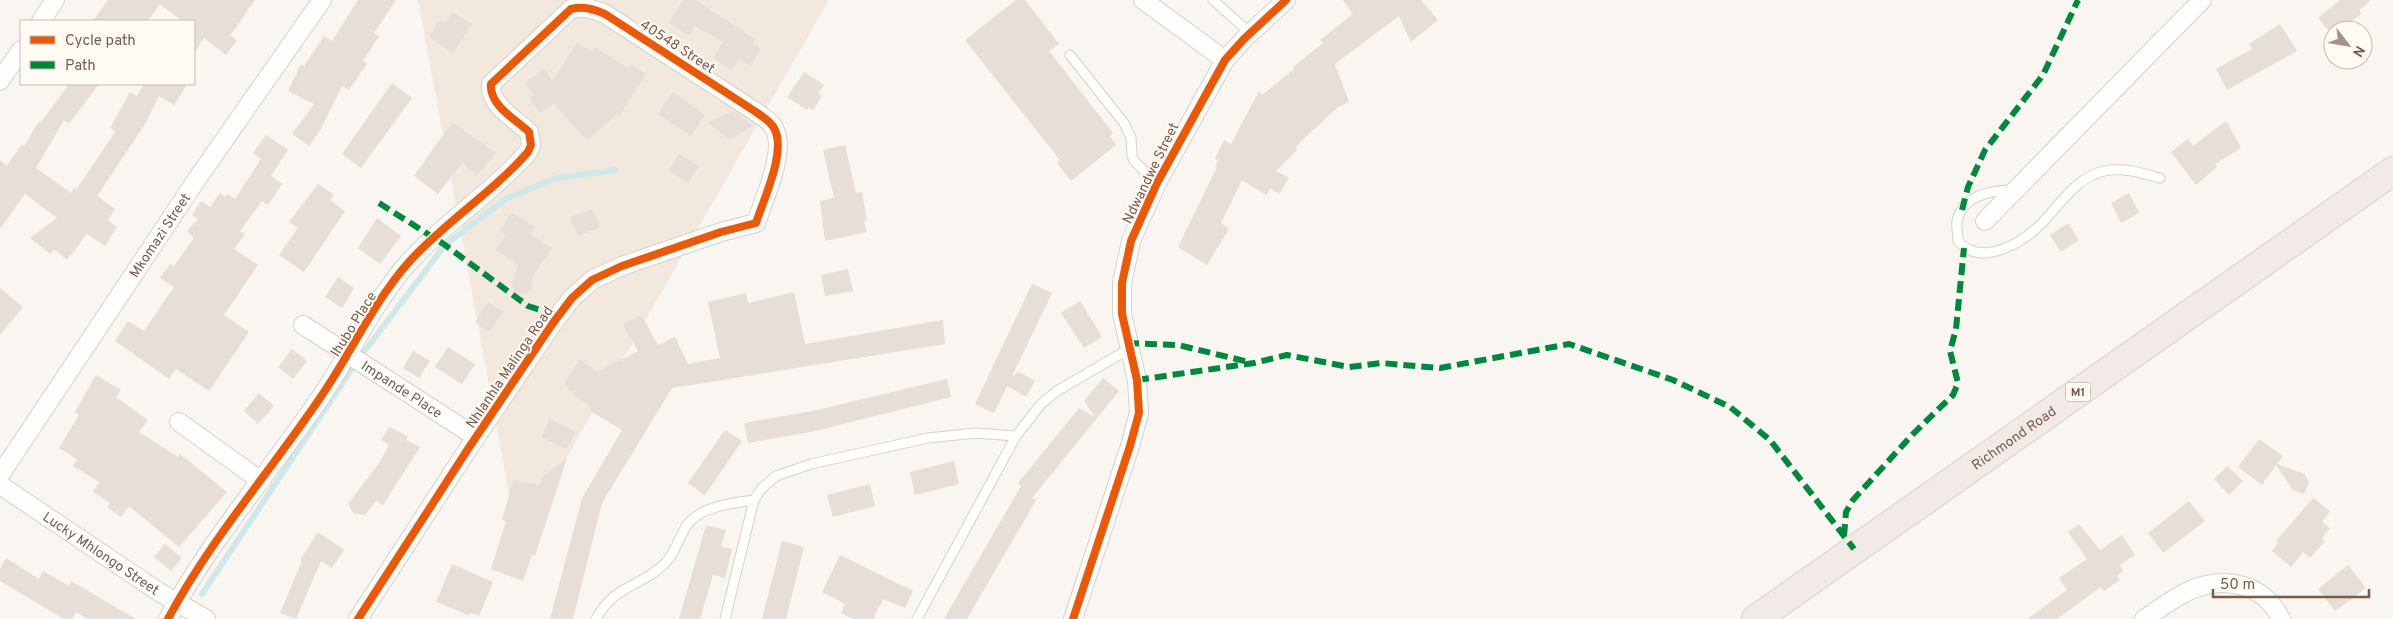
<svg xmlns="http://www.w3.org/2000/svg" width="2393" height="619" font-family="Overpass,sans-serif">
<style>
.residential{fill:#f2e8de}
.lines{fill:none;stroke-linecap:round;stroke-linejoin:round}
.stream{stroke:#d0e8ea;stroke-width:6}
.building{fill:#e6ded7}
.lane-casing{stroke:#d7d1cb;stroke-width:11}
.street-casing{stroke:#d7d1cb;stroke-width:20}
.highway-casing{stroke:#dad1cc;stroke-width:30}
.lane{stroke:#fefefd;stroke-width:9}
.street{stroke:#fefefd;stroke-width:18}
.highway{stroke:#f2eae7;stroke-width:28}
.quiet{stroke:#00873e;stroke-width:6;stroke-dasharray:12 6;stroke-linecap:butt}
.cycleway-casing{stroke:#fffaf3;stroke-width:11}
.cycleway{stroke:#e8590c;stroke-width:8}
.labels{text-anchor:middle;stroke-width:4;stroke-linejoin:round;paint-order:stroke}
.shield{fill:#fffaf3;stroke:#a28b7f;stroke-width:1}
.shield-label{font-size:12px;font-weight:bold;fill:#7a5c4d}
.street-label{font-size:14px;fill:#7a5c4d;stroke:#fffaf3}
</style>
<rect width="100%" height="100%" fill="#f9f5f0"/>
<path class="residential" d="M 418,0 L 829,0 L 518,542 Z"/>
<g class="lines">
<path class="stream" d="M 202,594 L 357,361 L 445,245 L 507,198 L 557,178 L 616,170"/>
</g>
<path class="building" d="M 108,0 L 255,0 L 230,36 L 237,40 L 226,55 L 204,38 L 194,53 L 194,21 L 182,21 L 160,4 L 148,21 L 93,21 Z
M 358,0 L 396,0 L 374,33 L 379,36 L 363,61 L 367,64 L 349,90 L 342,86 L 321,129 L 309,146 L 292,134 L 314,104 L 288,91 L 301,64 L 304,66 L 324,36 L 332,41 Z
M 683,0 L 695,0 L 755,39 L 752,43 L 761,49 L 750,66 L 739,59 L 731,70 L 713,58 L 723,42 L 695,26 L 689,36 L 669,23 Z
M 1016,0 L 1025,0 L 1059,44 L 1049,51 L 1113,133 L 1110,136 L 1116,145 L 1071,181 L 1057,163 L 1060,160 L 965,40 Z
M 1343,0 L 1421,0 L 1438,20 L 1411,42 L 1399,16 L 1335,64 L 1349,102 L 1338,107 L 1296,146 L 1297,150 L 1276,171 L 1289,178 L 1279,194 L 1270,188 L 1266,195 L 1242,180 L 1221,223 L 1229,229 L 1207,265 L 1178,247 L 1217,167 L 1215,166 L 1218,160 L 1215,158 L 1224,140 L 1231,144 L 1259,91 L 1262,95 L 1294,69 L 1293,67 L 1323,43 L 1320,40 L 1353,14 Z
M 2340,0 L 2371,0 L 2359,10 L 2362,13 L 2351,22 L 2357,30 L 2328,30 L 2318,18 Z
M 452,12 L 472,24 L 453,53 L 429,37 L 440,20 L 445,24 Z
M 2280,24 L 2297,51 L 2227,90 L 2216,69 L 2252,49 L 2249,44 Z
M 577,43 L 592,52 L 595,47 L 628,68 L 631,64 L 646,74 L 619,116 L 617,114 L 587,140 L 553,103 L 540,113 L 530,99 L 534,95 L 525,83 L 544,69 L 553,80 Z
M 804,72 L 824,85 L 818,93 L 822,96 L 813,110 L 809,107 L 807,110 L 787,97 Z
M 392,83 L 412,98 L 361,168 L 342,154 Z
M 69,84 L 99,84 L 69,124 L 64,120 L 36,168 L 71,193 L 74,188 L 76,190 L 115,132 L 110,128 L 130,92 L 137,96 L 143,86 L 139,84 L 187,84 L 174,105 L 159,96 L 145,124 L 97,196 L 115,209 L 108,220 L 117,227 L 105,246 L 87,234 L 67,260 L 54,249 L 50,254 L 30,238 L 57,218 L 25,194 L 0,229 L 0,160 L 7,166 L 22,144 L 24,146 L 39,121 L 41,122 Z
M 673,92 L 705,115 L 691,136 L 658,114 Z
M 734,111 L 753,126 L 730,140 L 708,122 Z
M 2226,121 L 2241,148 L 2215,164 L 2217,167 L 2196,185 L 2171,152 L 2188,139 L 2193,146 Z
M 452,122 L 496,153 L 477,175 L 462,163 L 438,194 L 414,176 Z
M 266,135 L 288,150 L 271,176 L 282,184 L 268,205 L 262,201 L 240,231 L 245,234 L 234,249 L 258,265 L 224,315 L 249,332 L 209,391 L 176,369 L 169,379 L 115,341 L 128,321 L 144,331 L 174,287 L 160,278 L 170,264 L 174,266 L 194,238 L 187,231 L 198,219 L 192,215 L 201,201 L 210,207 L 220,193 L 225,197 L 228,194 L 235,199 L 261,159 L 253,153 Z
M 845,145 L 856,193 L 862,192 L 867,220 L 864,221 L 867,232 L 825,241 L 820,201 L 834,198 L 823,150 Z
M 679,154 L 699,166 L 688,183 L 669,170 Z
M 318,184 L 334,195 L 330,200 L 345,211 L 304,272 L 279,255 L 298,228 L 289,222 Z
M 2129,193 L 2139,213 L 2121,223 L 2111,203 Z
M 592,209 L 600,227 L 578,236 L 570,217 Z
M 512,213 L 535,227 L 530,234 L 552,248 L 532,277 L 531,289 L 526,293 L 514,294 L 512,282 L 518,265 L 496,250 L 506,235 L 499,231 Z
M 377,218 L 401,236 L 380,264 L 358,248 Z
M 2068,223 L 2079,240 L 2061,252 L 2050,235 Z
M 848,269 L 853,291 L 825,296 L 821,275 Z
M 338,277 L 354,288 L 342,308 L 325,297 Z
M 1032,284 L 1052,293 L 1012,376 L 1019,372 L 1035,381 L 1026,397 L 1007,386 L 994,413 L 975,404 Z
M 0,288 L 23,307 L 0,335 Z
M 794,292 L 805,344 L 943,320 L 945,344 L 672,388 L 602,503 L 573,619 L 550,619 L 582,498 L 622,430 L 589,410 L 591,407 L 567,389 L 569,386 L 564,384 L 580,359 L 597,372 L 638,351 L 623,324 L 641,315 L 658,345 L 675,337 L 688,364 L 720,358 L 708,302 L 746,293 L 748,303 Z
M 1080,301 L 1102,337 L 1084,348 L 1061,313 Z
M 488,302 L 503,312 L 489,332 L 475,322 Z
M 448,347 L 475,364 L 462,384 L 435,367 Z
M 292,349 L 307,361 L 293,379 L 278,367 Z
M 413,351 L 430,361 L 419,378 L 403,368 Z
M 96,375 L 121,390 L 116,397 L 148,420 L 139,432 L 178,457 L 180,454 L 227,492 L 179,547 L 129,506 L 121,517 L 107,507 L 110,503 L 93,492 L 99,482 L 73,466 L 77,459 L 59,448 L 79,415 L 75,412 Z
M 1103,378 L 1119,391 L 1032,498 L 1036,500 L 967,619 L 944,619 L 1021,486 L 1018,483 L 1079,408 L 1095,417 L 1084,401 Z
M 947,379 L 951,397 L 811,432 L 748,443 L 744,423 L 813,411 Z
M 259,393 L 274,406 L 258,424 L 244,411 Z
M 550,419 L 576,432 L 566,449 L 541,437 Z
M 389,427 L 408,436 L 406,440 L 420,447 L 383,505 L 376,501 L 365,515 L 354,514 L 348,504 L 380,462 L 389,445 L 381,440 Z
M 725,430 L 742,441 L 705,495 L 688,483 Z
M 2259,439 L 2283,456 L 2277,464 L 2305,474 L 2309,483 L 2304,494 L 2293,490 L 2276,465 L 2262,485 L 2238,467 Z
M 567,458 L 535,556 L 532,555 L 523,581 L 491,569 L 506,521 L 502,520 L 513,480 L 539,485 L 544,476 Z
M 954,461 L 959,484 L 915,495 L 910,472 Z
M 2227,466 L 2243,481 L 2229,495 L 2214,479 Z
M 870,484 L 875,506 L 833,517 L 827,495 Z
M 2313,498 L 2330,511 L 2322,522 L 2330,528 L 2322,538 L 2325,541 L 2310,558 L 2303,552 L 2291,567 L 2272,551 L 2278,543 L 2276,541 Z
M 2189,501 L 2205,521 L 2163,553 L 2148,533 Z
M 2079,524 L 2100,550 L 2122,535 L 2135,555 L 2120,565 L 2123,571 L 2117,576 L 2120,580 L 2104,591 L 2101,587 L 2057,619 L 2027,619 L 2067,590 L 2059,578 L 2087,559 L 2068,532 Z
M 706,525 L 726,530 L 721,547 L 732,549 L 725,578 L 713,575 L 700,619 L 679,619 Z
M 318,532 L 344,550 L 332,568 L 321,561 L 296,619 L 280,613 L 302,561 L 300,560 Z
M 782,541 L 804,547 L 786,619 L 762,619 Z
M 165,544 L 182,558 L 171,571 L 154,557 Z
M 840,555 L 913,591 L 905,608 L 883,599 L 873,619 L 853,619 L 841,613 L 845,604 L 822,592 Z
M 6,558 L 39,579 L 43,571 L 69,586 L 71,581 L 136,619 L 88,619 L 76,612 L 72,619 L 64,619 L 0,581 L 0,569 Z
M 452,564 L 493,582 L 479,616 L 471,613 L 468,615 L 436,602 Z
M 2348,565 L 2366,588 L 2335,611 L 2318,589 Z"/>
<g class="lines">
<defs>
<path id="lane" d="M 1213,0 L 1250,33
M 1070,55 L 1124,123 L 1131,138 L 1132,155 L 1134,161 L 1157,183
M 2015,190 C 1993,190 1963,194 1957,221 C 1956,227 1958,235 1958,241 C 1981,268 2023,243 2043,222 C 2061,203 2077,177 2104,171 C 2123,167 2142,173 2160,178
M 596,619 C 613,587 636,588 661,567 C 674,557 678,539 687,525 C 701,506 733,503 754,500
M 725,619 L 754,500 L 762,488 L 776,476 L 811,464 L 928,438 L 976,433 L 1016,436
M 917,619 L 1016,436 L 1041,404 L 1057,391 L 1129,349"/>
<g id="street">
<path d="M 1143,0 L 1225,60"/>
<path d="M 41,21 L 55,0"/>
<path d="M 0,81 L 21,50"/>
<path d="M 1985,221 L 2202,0"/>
<path id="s1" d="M 303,325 L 476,437"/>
<path d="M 179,422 L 261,481"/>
<path id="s2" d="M 0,475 L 197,179 L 322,0"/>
<path id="s3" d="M 0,485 L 159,592 L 206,619"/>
<path d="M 168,619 C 210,540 270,472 320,398 C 350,355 374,301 409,262 C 445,222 492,193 528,152 L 531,145 L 529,132 C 515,119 489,105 491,84 L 571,9 C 584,6 593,9 605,14 L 756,112 C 762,116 770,121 774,128 C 787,151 764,198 756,223 L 721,232 L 622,266 L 592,280 L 572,298 L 553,323 L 468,449 L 358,619"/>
<path d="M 1073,619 L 1130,446 L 1139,413 L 1137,380 L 1122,314 L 1122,283 L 1131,241 L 1157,183 L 1225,60 L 1244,39 L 1286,0"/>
<path d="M 2144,619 C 2159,609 2176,596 2193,589 C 2227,576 2264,584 2281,619"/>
</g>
<g id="highway">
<path id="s4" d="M 1756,619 L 2393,171"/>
</g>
</defs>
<use href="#lane" class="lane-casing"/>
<use href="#street" class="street-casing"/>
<use href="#highway" class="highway-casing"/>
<use href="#lane" class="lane"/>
<use href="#street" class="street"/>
<use href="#highway" class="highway"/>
<path class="quiet" d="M 379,203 L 445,245 L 528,306 L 559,316
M 1962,210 L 1968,187 L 1985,150 L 2043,75 L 2078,0
M 1127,343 L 1178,345 L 1249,362
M 1137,380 L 1254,363 L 1287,355 L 1349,367 L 1381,363 L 1440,368 L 1569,344 L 1673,380 L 1730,407 L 1770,440 L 1854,549
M 1844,536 L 1846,512 L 1853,500 L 1912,435 L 1953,395 L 1958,383 L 1950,351 L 1956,329 L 1964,248"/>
<defs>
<path id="cycleway" d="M 168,619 C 210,540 270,472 320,398 C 350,355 374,301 409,262 C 445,222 492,193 528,152 L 531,145 L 529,132 C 515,119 489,105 491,84 L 571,9 C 584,6 593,9 605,14 L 756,112 C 762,116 770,121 774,128 C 787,151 764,198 756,223 L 721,232 L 622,266 L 592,280 L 572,298 L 553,323 L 468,449 L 358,619
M 1073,619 L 1130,446 L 1139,413 L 1137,380 L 1122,314 L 1122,283 L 1131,241 L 1157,183 L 1225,60 L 1244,39 L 1286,0"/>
</defs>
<use href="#cycleway" class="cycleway-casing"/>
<use href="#cycleway" class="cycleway"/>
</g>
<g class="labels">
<rect class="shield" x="2065.5" y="382.5" width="25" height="19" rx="4"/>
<g class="shield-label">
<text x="2078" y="396">M1</text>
</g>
<g class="street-label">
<text transform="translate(678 46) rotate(33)" y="5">40548 Street</text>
<text transform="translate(1150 173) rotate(-64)" y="5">Ndwandwe Street</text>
<text dy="5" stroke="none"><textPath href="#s2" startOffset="288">Mkomazi Street</textPath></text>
<text transform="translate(353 324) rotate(-58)" y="5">Ihubo Place</text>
<text transform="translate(509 367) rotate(-56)" y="5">Nhlanhla Malinga Road</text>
<text dy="5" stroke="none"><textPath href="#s1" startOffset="118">Impande Place</textPath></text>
<text dy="5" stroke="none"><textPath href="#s4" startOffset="315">Richmond Road</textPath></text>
<text dy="5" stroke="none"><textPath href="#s3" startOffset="122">Lucky Mhlongo Street</textPath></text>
</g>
</g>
<rect x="20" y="20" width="175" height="65" fill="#fffaf3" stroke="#cabbb1"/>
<rect x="30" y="36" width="25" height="8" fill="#e8590c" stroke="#cabbb1"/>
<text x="65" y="45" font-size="15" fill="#7a5c4d">Cycle path</text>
<rect x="30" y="61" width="25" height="8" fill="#00873e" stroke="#cabbb1"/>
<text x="65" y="70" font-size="15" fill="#7a5c4d">Path</text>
<g transform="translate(2348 45) rotate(121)"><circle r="24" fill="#fffaf3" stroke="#cabbb1"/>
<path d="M0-4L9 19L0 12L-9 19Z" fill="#a69286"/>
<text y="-8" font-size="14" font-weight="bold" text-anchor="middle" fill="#7a5c4d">N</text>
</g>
<path d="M2213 589v8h156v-8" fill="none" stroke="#7a5c4d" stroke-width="2.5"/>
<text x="2220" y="589" font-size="15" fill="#7a5c4d" stroke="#fffaf3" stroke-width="4" paint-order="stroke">50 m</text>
</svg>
